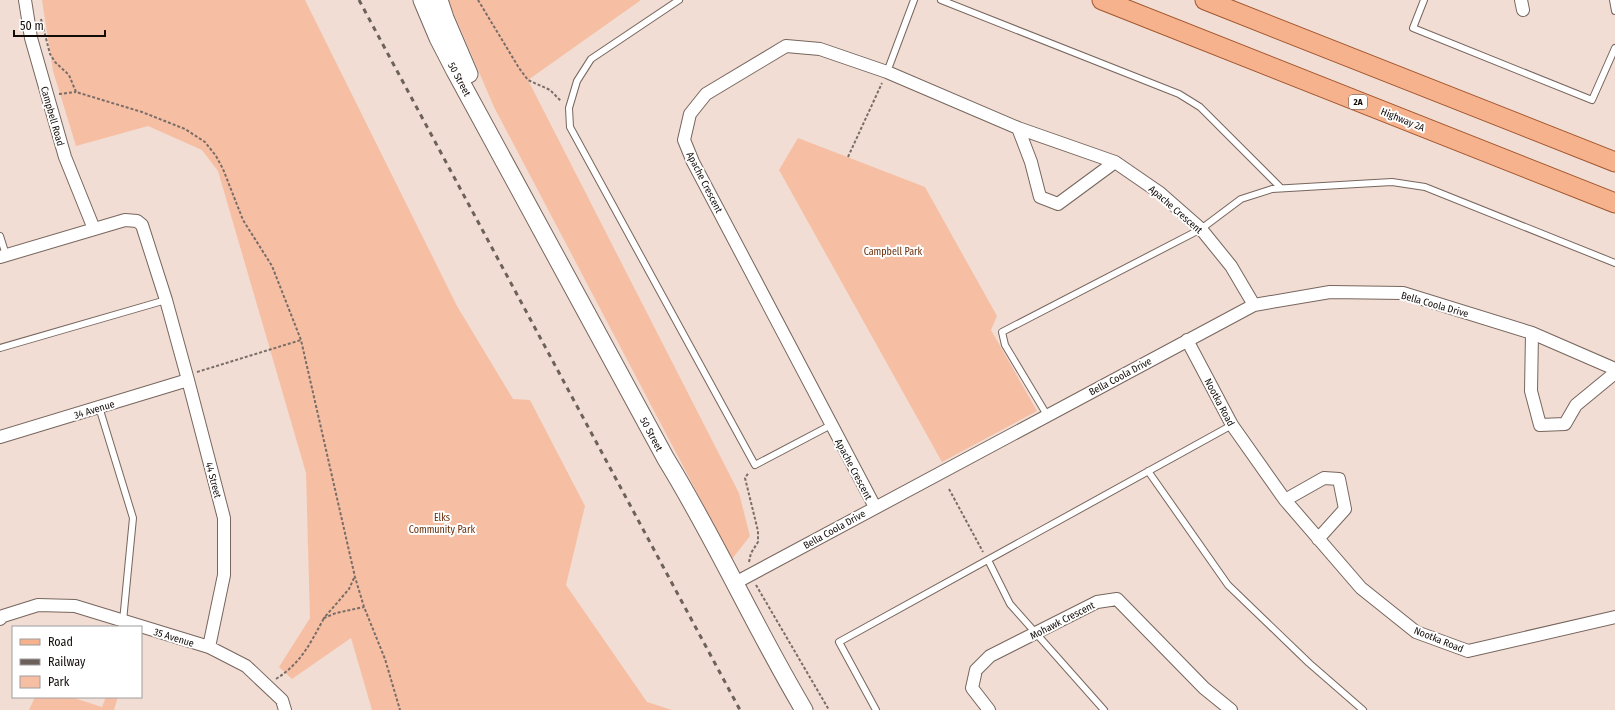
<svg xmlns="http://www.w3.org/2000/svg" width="1615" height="710" font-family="'Fira Sans Condensed',sans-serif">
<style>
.green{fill:#f6bfa4}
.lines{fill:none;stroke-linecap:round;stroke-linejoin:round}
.service-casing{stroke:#77665e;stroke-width:8}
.minor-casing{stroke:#77665e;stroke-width:14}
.secondary-casing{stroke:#77665e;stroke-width:19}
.primary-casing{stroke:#a2562d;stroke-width:21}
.path{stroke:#7a6d67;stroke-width:2;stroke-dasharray:3 2;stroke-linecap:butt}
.service{stroke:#fff;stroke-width:6}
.minor{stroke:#fff;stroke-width:12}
.secondary{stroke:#fff;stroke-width:17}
.primary{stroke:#f6b28d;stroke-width:19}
.rail{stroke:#6d615b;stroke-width:3;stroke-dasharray:5 5;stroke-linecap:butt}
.labels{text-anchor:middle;stroke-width:4;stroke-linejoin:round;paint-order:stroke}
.shield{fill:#fff;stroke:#595553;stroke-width:1}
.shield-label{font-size:9px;font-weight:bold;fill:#120c09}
.street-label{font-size:10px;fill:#120c09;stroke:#fff}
.park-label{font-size:10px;fill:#6a2e08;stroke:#fff}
</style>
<rect width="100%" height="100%" fill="#f1ddd3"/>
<path class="green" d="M 42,0 L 305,0 L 457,306 L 513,399 L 530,400 L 585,506 L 566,585 L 647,702 L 672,710 L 372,710 L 351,638 L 292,679 L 279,667 L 310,618 L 306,473 L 218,171 L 202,150 L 148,126 L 76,146 L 53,71 Z
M 448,0 L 641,0 L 528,80 L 739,493 L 750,536 L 732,559 L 494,107 Z
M 798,138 L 925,187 L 997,316 L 991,330 L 1037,411 L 942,462 L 779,170 Z
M 35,697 L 71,697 L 102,707 L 106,697 L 118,697 L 114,710 L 29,710 Z"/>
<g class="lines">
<defs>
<path id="service" d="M 679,0 L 591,59 L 577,81 L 569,108 L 570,127 L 755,465 L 831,425
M 941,0 L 1179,94 L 1200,107 L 1281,188
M 1424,0 L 1413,28 L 1592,100 L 1615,48
M 1613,0 L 1615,11
M 887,72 L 914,0
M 0,236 L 6,255
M 0,348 L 166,300
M 99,407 L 133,518 L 123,621
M 1047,415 L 1005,345 L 1002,332 L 1201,229 L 1241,199 L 1272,189 L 1357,184 L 1392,182 L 1425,187 L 1615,263
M 1148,471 L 1228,585 L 1309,663 L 1363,710
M 988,560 L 1010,604 L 1104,710
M 876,710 L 839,642 L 1232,425"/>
<path id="minor" d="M 25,0 L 31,38 L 65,157 L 94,229
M 1521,0 L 1523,10
M 1018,128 L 1031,162 L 1040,197 L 1058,204 L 1115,162
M 0,257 L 125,220 L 137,221 L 142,225 L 166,300 L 188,380 L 224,518 L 224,575 L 209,647
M 1532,333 L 1531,391 L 1540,425 L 1565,424 L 1576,405 L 1615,373
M 1187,340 L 1232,425 L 1285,500 L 1361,588 L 1416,632 L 1468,651 L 1615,617
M 0,437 L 188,380
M 1285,500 L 1324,478 L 1339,479 L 1345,509 L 1318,539
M 875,507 L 693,162 L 684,140 L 690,114 L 706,94 L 786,46 L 820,49 L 887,72 L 1018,128 L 1115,162 L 1160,193 L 1201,229 L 1231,266 L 1254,305
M 735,583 L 1254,305 L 1330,292 L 1403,293 L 1532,333 L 1615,369
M 0,619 L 3,616 L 38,605 L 75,606 L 209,647 L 246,666 L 282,700 L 285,710
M 989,710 L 972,688 L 976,670 L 990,656 L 1097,602 L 1117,599 L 1204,688 L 1231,710"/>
<path id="secondary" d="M 422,0 L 438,38 L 455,71 L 666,459 C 716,540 755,628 804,710
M 439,0 L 445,18 L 469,74"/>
<path id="primary" d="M 1102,0 L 1615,203
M 1205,0 L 1615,162"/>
</defs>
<use href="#service" class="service-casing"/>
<use href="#minor" class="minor-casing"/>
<use href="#secondary" class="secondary-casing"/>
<use href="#primary" class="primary-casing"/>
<path class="path" d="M 478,0 L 519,68 L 528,80 L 550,90 L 561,101
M 41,19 L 50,54 L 55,62 L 69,75 L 76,92 L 142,112 L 185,129 L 205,142 L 216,156 L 223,169 L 243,220 L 272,266 L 301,340 L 355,577 L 364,607 L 385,659 L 400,710
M 59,94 L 76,92
M 848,157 L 882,83
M 197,372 L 301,340
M 949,489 L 983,552
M 749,562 L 751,553 L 758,542 L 758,531 L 745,478 L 749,472
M 354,578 L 349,589 L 324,618 L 336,613 L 364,607
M 756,585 L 829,710
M 276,679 C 301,663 310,644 324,618"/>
<use href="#service" class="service"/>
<use href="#minor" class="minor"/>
<use href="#secondary" class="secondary"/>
<use href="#primary" class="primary"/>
<path class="rail" d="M 359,0 L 740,710"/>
</g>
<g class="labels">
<rect class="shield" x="1349" y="95" width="18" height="14" rx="3"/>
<g class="shield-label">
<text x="1358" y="105">2A</text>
</g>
<g class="street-label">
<text transform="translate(460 79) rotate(62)" y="4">50 Street</text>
<text transform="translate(53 116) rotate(74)" y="4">Campbell Road</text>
<text transform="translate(1403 119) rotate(22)" y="4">Highway 2A</text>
<text transform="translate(705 182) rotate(63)" y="4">Apache Crescent</text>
<text transform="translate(1176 209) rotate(41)" y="4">Apache Crescent</text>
<text transform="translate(1435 304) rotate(16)" y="4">Bella Coola Drive</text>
<text transform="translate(1120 376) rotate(-28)" y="4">Bella Coola Drive</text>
<text transform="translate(1220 402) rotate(62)" y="4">Nootka Road</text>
<text transform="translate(94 409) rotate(-17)" y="4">34 Avenue</text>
<text transform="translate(652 434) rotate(62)" y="4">50 Street</text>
<text transform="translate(854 469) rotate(62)" y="4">Apache Crescent</text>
<text transform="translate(214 480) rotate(75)" y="4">44 Street</text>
<text transform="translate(834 529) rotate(-29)" y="4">Bella Coola Drive</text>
<text transform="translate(1062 620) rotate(-27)" y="4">Mohawk Crescent</text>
<text transform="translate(174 637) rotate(17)" y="4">35 Avenue</text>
<text transform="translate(1439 639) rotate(22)" y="4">Nootka Road</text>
</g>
<g class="park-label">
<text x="893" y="255">Campbell Park</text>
<text x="442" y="521">Elks<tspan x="442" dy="12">Community Park</tspan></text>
</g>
</g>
<rect x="12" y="626" width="130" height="72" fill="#ffffff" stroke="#a09e9d"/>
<rect x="20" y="639" width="20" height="6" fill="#f6b28d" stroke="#a09e9d"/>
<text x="48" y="646" font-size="12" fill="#120c09">Road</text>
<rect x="20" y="659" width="20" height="6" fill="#6d615b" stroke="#a09e9d"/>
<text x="48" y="666" font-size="12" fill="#120c09">Railway</text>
<rect x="20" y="676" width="20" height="12" fill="#f6bfa4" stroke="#a09e9d"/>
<text x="48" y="686" font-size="12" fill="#120c09">Park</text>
<path d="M14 30v6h91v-6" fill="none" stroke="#120c09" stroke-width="2"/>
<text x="20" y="30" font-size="12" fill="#120c09" stroke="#ffffff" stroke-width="3" paint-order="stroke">50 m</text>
</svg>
